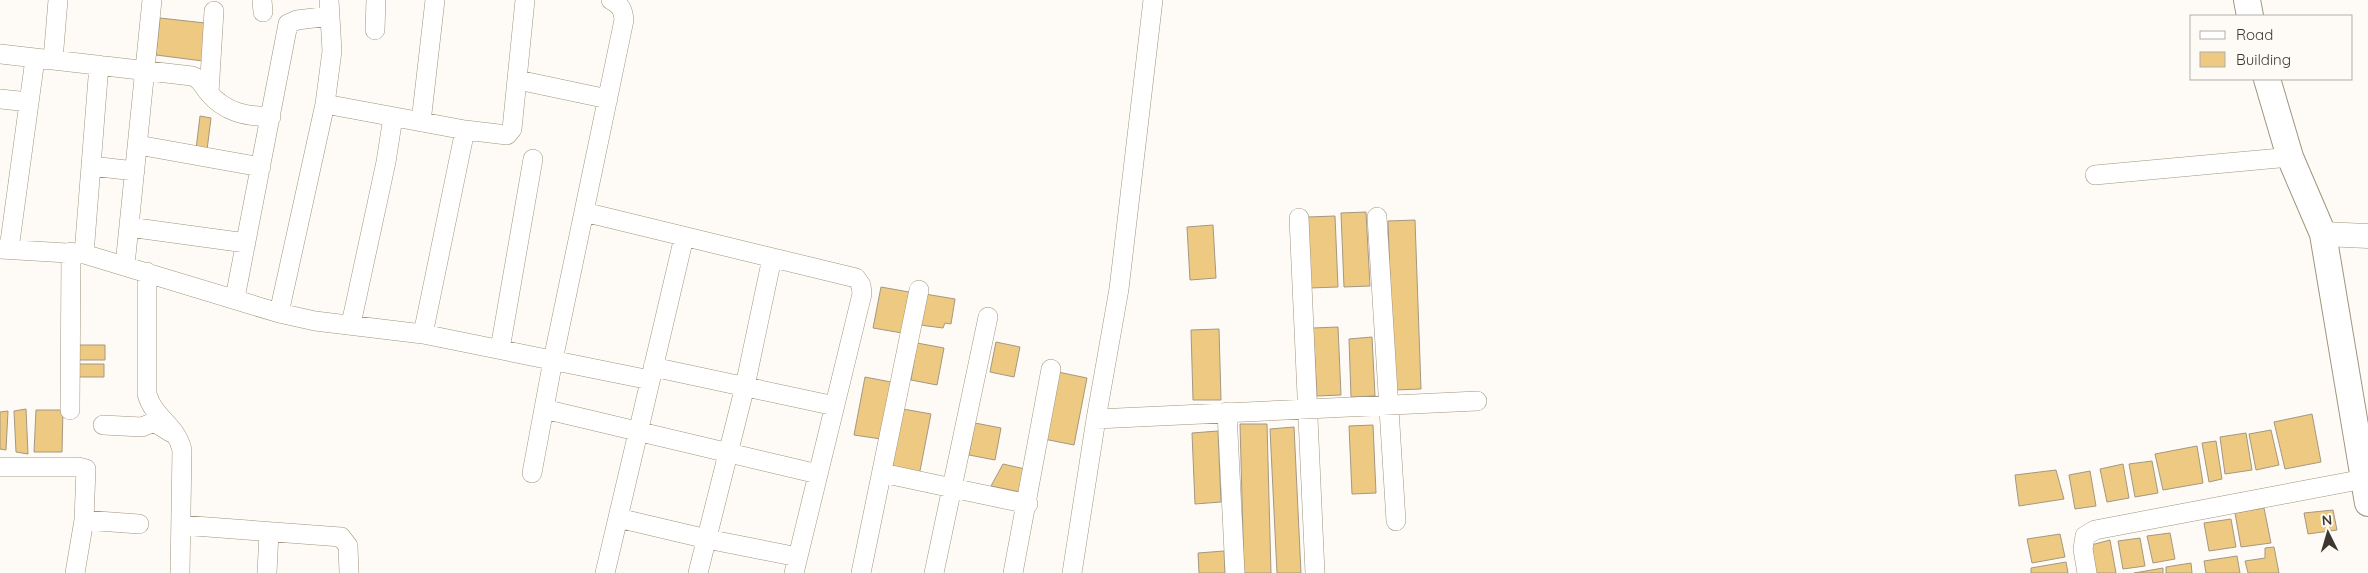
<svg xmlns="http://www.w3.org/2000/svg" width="2368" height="573" font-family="Quicksand,sans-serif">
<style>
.building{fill:#edc982;stroke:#a49881}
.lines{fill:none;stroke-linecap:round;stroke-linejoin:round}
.minor-casing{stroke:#a0947e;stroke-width:20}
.tertiary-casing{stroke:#a0947e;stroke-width:25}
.secondary-casing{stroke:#a0947e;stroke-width:28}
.minor{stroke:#fff;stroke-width:19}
.tertiary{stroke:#fff;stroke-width:24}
.secondary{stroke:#fff;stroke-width:26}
</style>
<rect width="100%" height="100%" fill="#fefbf6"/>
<path class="building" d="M 160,18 L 205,23 L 203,61 L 156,55 Z
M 200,116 L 211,118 L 207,150 L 196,149 Z
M 1366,212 L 1370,286 L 1344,287 L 1341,213 Z
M 1335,216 L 1338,287 L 1310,288 L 1308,217 Z
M 1415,220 L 1421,389 L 1394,390 L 1388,221 Z
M 1213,225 L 1216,278 L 1190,280 L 1187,227 Z
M 881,287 L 909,292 L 902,333 L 873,328 Z
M 925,294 L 955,299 L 951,324 L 945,323 L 943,328 L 920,325 Z
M 1338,327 L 1341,395 L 1317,396 L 1313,328 Z
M 1219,329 L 1221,400 L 1193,400 L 1191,330 Z
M 1372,337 L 1375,396 L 1351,397 L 1349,339 Z
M 996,342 L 1020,347 L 1014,377 L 990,372 Z
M 917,343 L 944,348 L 937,385 L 911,380 Z
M 76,345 L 105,345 L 105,360 L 76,360 Z
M 78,364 L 104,364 L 104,377 L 76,377 Z
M 1058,372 L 1087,378 L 1074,445 L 1044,439 Z
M 865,377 L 891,382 L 881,439 L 854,435 Z
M 26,409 L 28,454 L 16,452 L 14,411 Z
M 903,409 L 931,414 L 919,476 L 891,470 Z
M 36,410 L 63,410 L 62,452 L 34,452 Z
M 8,411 L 6,450 L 0,449 L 0,412 Z
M 2312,414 L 2321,462 L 2285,469 L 2274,422 Z
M 975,423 L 1001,428 L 995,460 L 969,455 Z
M 1240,424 L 1267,424 L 1271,573 L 1244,573 Z
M 1373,425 L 1376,493 L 1352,494 L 1349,426 Z
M 1294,427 L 1301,573 L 1277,573 L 1270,429 Z
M 2271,430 L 2279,465 L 2256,470 L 2249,434 Z
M 1218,431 L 1221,502 L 1195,504 L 1192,433 Z
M 2246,433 L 2252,470 L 2225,474 L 2220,437 Z
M 2216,441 L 2222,479 L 2209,482 L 2202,443 Z
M 2197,446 L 2203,483 L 2163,490 L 2155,454 Z
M 2152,461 L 2158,493 L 2135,497 L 2129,464 Z
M 1003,464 L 1025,469 L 1020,492 L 991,486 Z
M 2123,464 L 2129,498 L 2107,502 L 2100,469 Z
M 2056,470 L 2064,499 L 2019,506 L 2015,475 Z
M 2090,471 L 2096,506 L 2075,509 L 2069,475 Z
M 2264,508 L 2271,543 L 2241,547 L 2235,513 Z
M 2333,510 L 2337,530 L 2308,534 L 2304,513 Z
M 2231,519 L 2236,547 L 2209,551 L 2204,523 Z
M 2170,533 L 2175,559 L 2153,563 L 2147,536 Z
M 2060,534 L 2065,557 L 2032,563 L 2027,539 Z
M 2140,538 L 2145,566 L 2123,569 L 2118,541 Z
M 2110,540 L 2116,573 L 2095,573 L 2091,545 Z
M 2274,547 L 2279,573 L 2248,573 L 2245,561 L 2265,558 L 2265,548 Z
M 1224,551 L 1225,573 L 1199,573 L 1198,553 Z
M 2237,556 L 2240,573 L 2206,573 L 2204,561 Z
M 2066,562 L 2068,573 L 2031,573 L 2031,568 Z
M 2191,563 L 2192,573 L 2166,573 L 2166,567 Z
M 2163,568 L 2163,573 L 2134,573 Z"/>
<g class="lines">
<defs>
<path id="minor" d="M 262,0 L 263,12
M 375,30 L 376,0
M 0,54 L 192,76 C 201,79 202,85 208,92 C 225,113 246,116 271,117
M 53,60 L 58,0
M 518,80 L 608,99
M 209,93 L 214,11
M 0,99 L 29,102
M 325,104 L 465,130 L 507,135 L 512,129 L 525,0
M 421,122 L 435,0
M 138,145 L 261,167
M 91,166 L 135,171
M 2095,175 L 2290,157
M 584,212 L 856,278 L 861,285 L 862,294 L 794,573
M 1377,217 L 1396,521
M 1299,218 L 1315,573
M 129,227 L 246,243
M 0,249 L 84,254 L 279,313 L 315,321 L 423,334 L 650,380
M 9,249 L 35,59
M 84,254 L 99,65
M 125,265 L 152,0
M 147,272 L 147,394 C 154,419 176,424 182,450 L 180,573
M 235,298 L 288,24 L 297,20 L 330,16
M 279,313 L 325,104 L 332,51 L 329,0
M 351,324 L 386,162 L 393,117
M 423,334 L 465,130
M 500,349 L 533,159
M 653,367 L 835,406
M 544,409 L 818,474
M 70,410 L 71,252
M 1227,412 L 1235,573
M 1096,419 L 1477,401
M 103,425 L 142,427 L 154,422 L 170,432
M 0,467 L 78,467 L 86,469 L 84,520 L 75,573
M 532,473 L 553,360 L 624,20 C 623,10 621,5 611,0
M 882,473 L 1028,504
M 618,518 L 707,539 L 798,557
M 84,520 L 139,524
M 181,525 L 341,537 L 348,546 L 349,573
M 267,573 L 269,532
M 605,573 L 684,237
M 698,573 L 745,386 L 772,258
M 861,573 L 919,290
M 934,573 L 988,317
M 1013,573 L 1051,369
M 1072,573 L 1096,419 L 1119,289 L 1153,0
M 2087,573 L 2083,549 L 2085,536 L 2095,530 L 2364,479"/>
<path id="tertiary" d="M 2323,234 L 2368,236"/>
<path id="secondary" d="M 2247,0 L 2250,16
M 2267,79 L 2290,157 L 2323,234 L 2368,503"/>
</defs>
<use href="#minor" class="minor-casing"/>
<use href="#tertiary" class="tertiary-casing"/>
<use href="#secondary" class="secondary-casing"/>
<use href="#minor" class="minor"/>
<use href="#tertiary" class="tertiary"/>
<use href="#secondary" class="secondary"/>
</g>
<rect x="2190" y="15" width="162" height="65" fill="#fefbf6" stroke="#b1ada6"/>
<rect x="2200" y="31" width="25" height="8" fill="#ffffff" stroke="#b1ada6"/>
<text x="2236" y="40" font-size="15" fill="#3d382f">Road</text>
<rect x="2200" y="52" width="25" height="15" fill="#edc982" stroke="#b1ada6"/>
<text x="2236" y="65" font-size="15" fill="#3d382f">Building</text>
<g transform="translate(2328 533) rotate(355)" stroke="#fefbf6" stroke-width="4" paint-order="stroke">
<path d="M0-4L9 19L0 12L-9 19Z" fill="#3d382f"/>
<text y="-8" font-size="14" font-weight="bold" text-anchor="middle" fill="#3d382f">N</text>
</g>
</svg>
